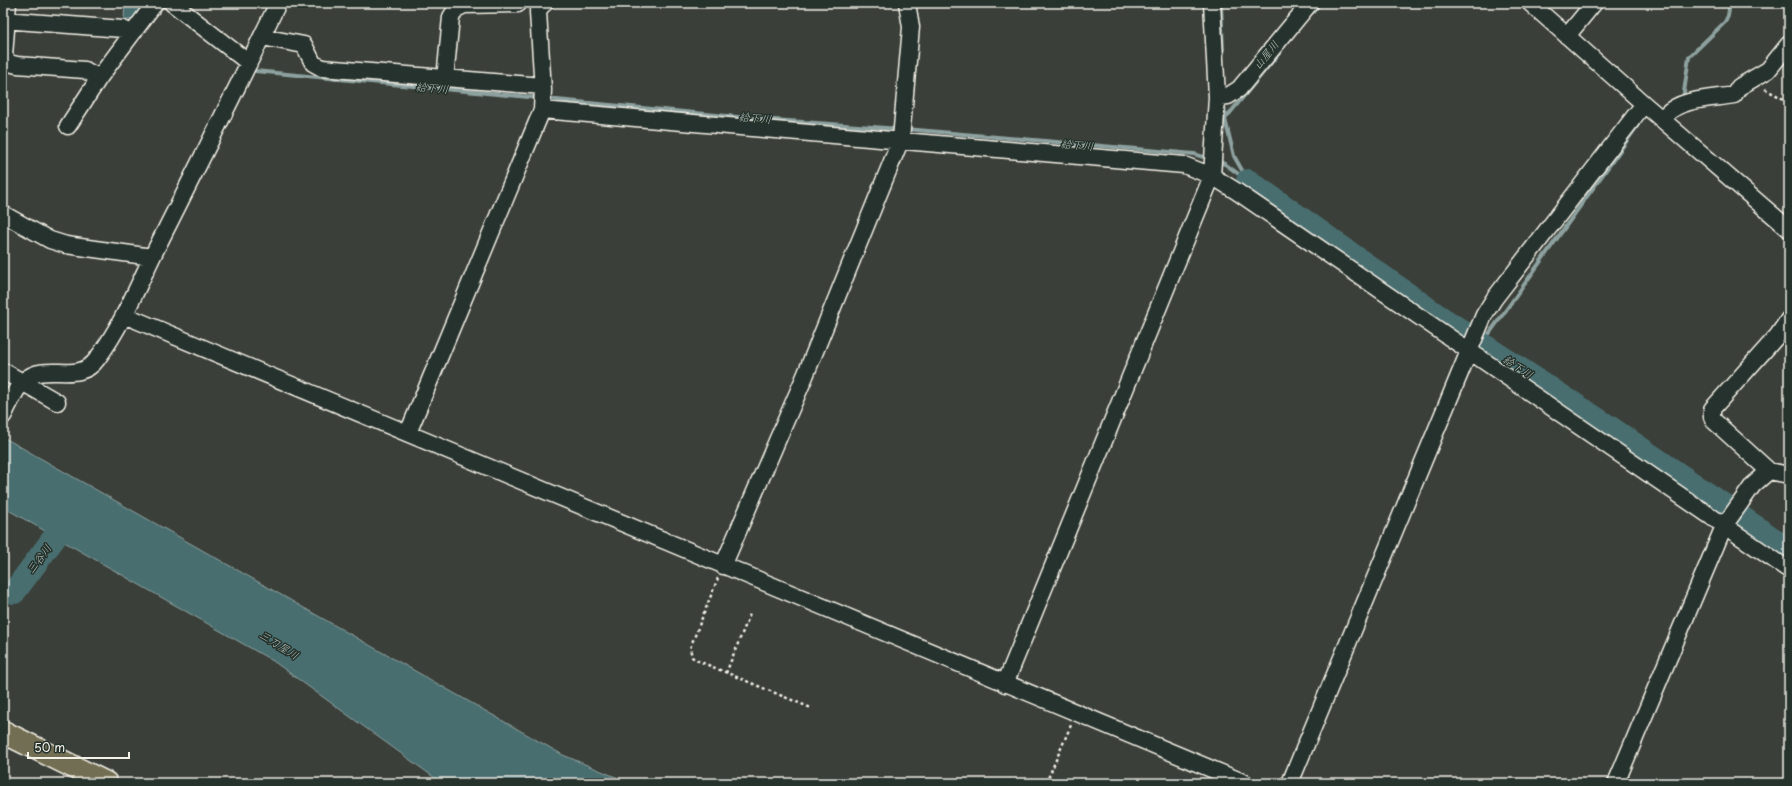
<svg xmlns="http://www.w3.org/2000/svg" width="1792" height="786" font-family="'Playpen Sans','Klee One',sans-serif">
<style>
.water{fill:#4a6e70;stroke:#8ea2a0}
.lines{fill:none;stroke-linecap:round;stroke-linejoin:round}
.stream{stroke:#8ea2a0;stroke-width:4}
.river{stroke:#4a6e70;stroke-width:24}
.minor-casing{stroke:#f4f1e8;stroke-width:19}
.highway-casing{stroke:#f4f1e8;stroke-width:25}
.path{stroke:#f4f1e8;stroke-width:2.5;stroke-dasharray:3 3;stroke-linecap:butt}
.minor{stroke:#26332d;stroke-width:16}
.highway{stroke:#726e52;stroke-width:22}
.labels{text-anchor:middle;stroke-width:3;stroke-linejoin:round;paint-order:stroke}
.water-label{font-size:11px;font-style:italic;fill:#b0bdb8;stroke:#26332d}
</style>
<rect width="100%" height="100%" fill="#3a3f39"/>
<filter id="ink" filterUnits="userSpaceOnUse"><feTurbulence type="fractalNoise" baseFrequency=".025" numOctaves="2"/><feDisplacementMap in="SourceGraphic" scale="8" xChannelSelector="R" yChannelSelector="G"/><feConvolveMatrix kernelMatrix="1 2 1 2 8 2 1 2 1" color-interpolation-filters="sRGB"/></filter>
<g filter="url(#ink)">
<path class="water" d="M 125,3 L 148,3 L 137,20 L 124,20 Z
M 3,437 L 563,755 L 630,783 L 446,783 L 435,778 L 273,661 L 3,507 Z"/>
<g class="lines">
<path class="stream" d="M 1221,3 L 1223,53
M 1313,12 L 1320,3
M 255,71 L 539,98
M 1752,88 L 1768,78
M 546,99 L 748,118 L 900,129
M 1683,99 L 1689,57 L 1725,22 L 1728,16 L 1730,3
M 1224,104 L 1225,119 L 1234,156 L 1247,179
M 1225,119 L 1281,51
M 906,129 L 1194,154 L 1210,159
M 1216,161 L 1225,164 L 1248,181
M 1481,345 L 1638,125"/>
<path class="river" d="M 1248,181 L 1435,314 L 1606,425 L 1789,550
M 14,592 L 63,526"/>
<defs>
<path id="minor" d="M 8,3 L 4,56 L 9,63 L 17,65 L 85,70 L 99,78 L 155,3
M 172,3 L 249,63
M 1530,3 L 1644,104 L 1789,229
M 3,20 L 123,29 L 132,34
M 1567,36 L 1594,3
M 262,37 L 304,45 L 313,63 L 322,68 L 543,86
M 445,79 L 451,17 L 456,9 L 464,5 L 518,4
M 1217,97 L 1228,96 L 1239,89 L 1310,3
M 542,110 L 1184,165 L 1212,176 L 1236,191 L 1789,570
M 1665,115 C 1682,98 1711,99 1734,95 L 1739,87 L 1768,70 L 1789,44
M 68,126 L 99,78
M 3,214 L 50,240 L 66,245 L 152,257
M 124,315 L 1245,783
M 3,371 L 57,402
M 3,416 C 9,405 15,388 25,380 C 46,361 79,385 97,359 C 123,324 139,283 158,245 C 199,164 239,84 278,3
M 408,433 L 542,110 L 543,90 L 538,12 L 541,6 L 545,3
M 1769,471 L 1789,475
M 723,566 L 805,376 L 901,139 L 911,27 L 907,3
M 1005,684 L 1212,176 L 1217,97 L 1212,3
M 1290,783 L 1484,315 L 1494,299 L 1644,104
M 1616,783 L 1724,526 L 1753,485 L 1769,471 L 1714,421 L 1712,417 L 1712,409 L 1778,335 L 1789,319"/>
<path id="highway" d="M 3,732 L 106,783"/>
</defs>
<use href="#minor" class="minor-casing"/>
<use href="#highway" class="highway-casing"/>
<path class="path" d="M 1765,89 L 1789,102
M 718,578 L 690,648 L 692,657 L 696,660 L 811,708
M 726,673 L 750,614
M 1046,783 L 1071,725"/>
<use href="#minor" class="minor"/>
<use href="#highway" class="highway"/>
</g>
</g>
<g class="labels">
<g class="water-label">
<text transform="translate(1266 55) rotate(-51)" y="4">山屋川</text>
<text transform="translate(432 88) rotate(5)" y="4">給下川</text>
<text transform="translate(755 118) rotate(5)" y="4">給下川</text>
<text transform="translate(1077 145) rotate(5)" y="4">給下川</text>
<text transform="translate(1518 367) rotate(33)" y="4">給下川</text>
<text transform="translate(39 559) rotate(-53)" y="4">三谷川</text>
<text transform="translate(279 645) rotate(32)" y="4">三刀屋川</text>
</g>
</g>
<rect width="1792" height="786" fill="none" stroke="#26332d" stroke-width="16"/>
<rect x="8" y="8" width="1776" height="770" fill="none" stroke="#f4f1e8" stroke-width="1.5" filter="url(#ink)"/>
<path d="M28 752v6h101v-6" fill="none" stroke="#f4f1e8" stroke-width="2"/>
<text x="34" y="752" font-size="12" fill="#f4f1e8" stroke="#26332d" stroke-width="3" paint-order="stroke">50 m</text>
</svg>
